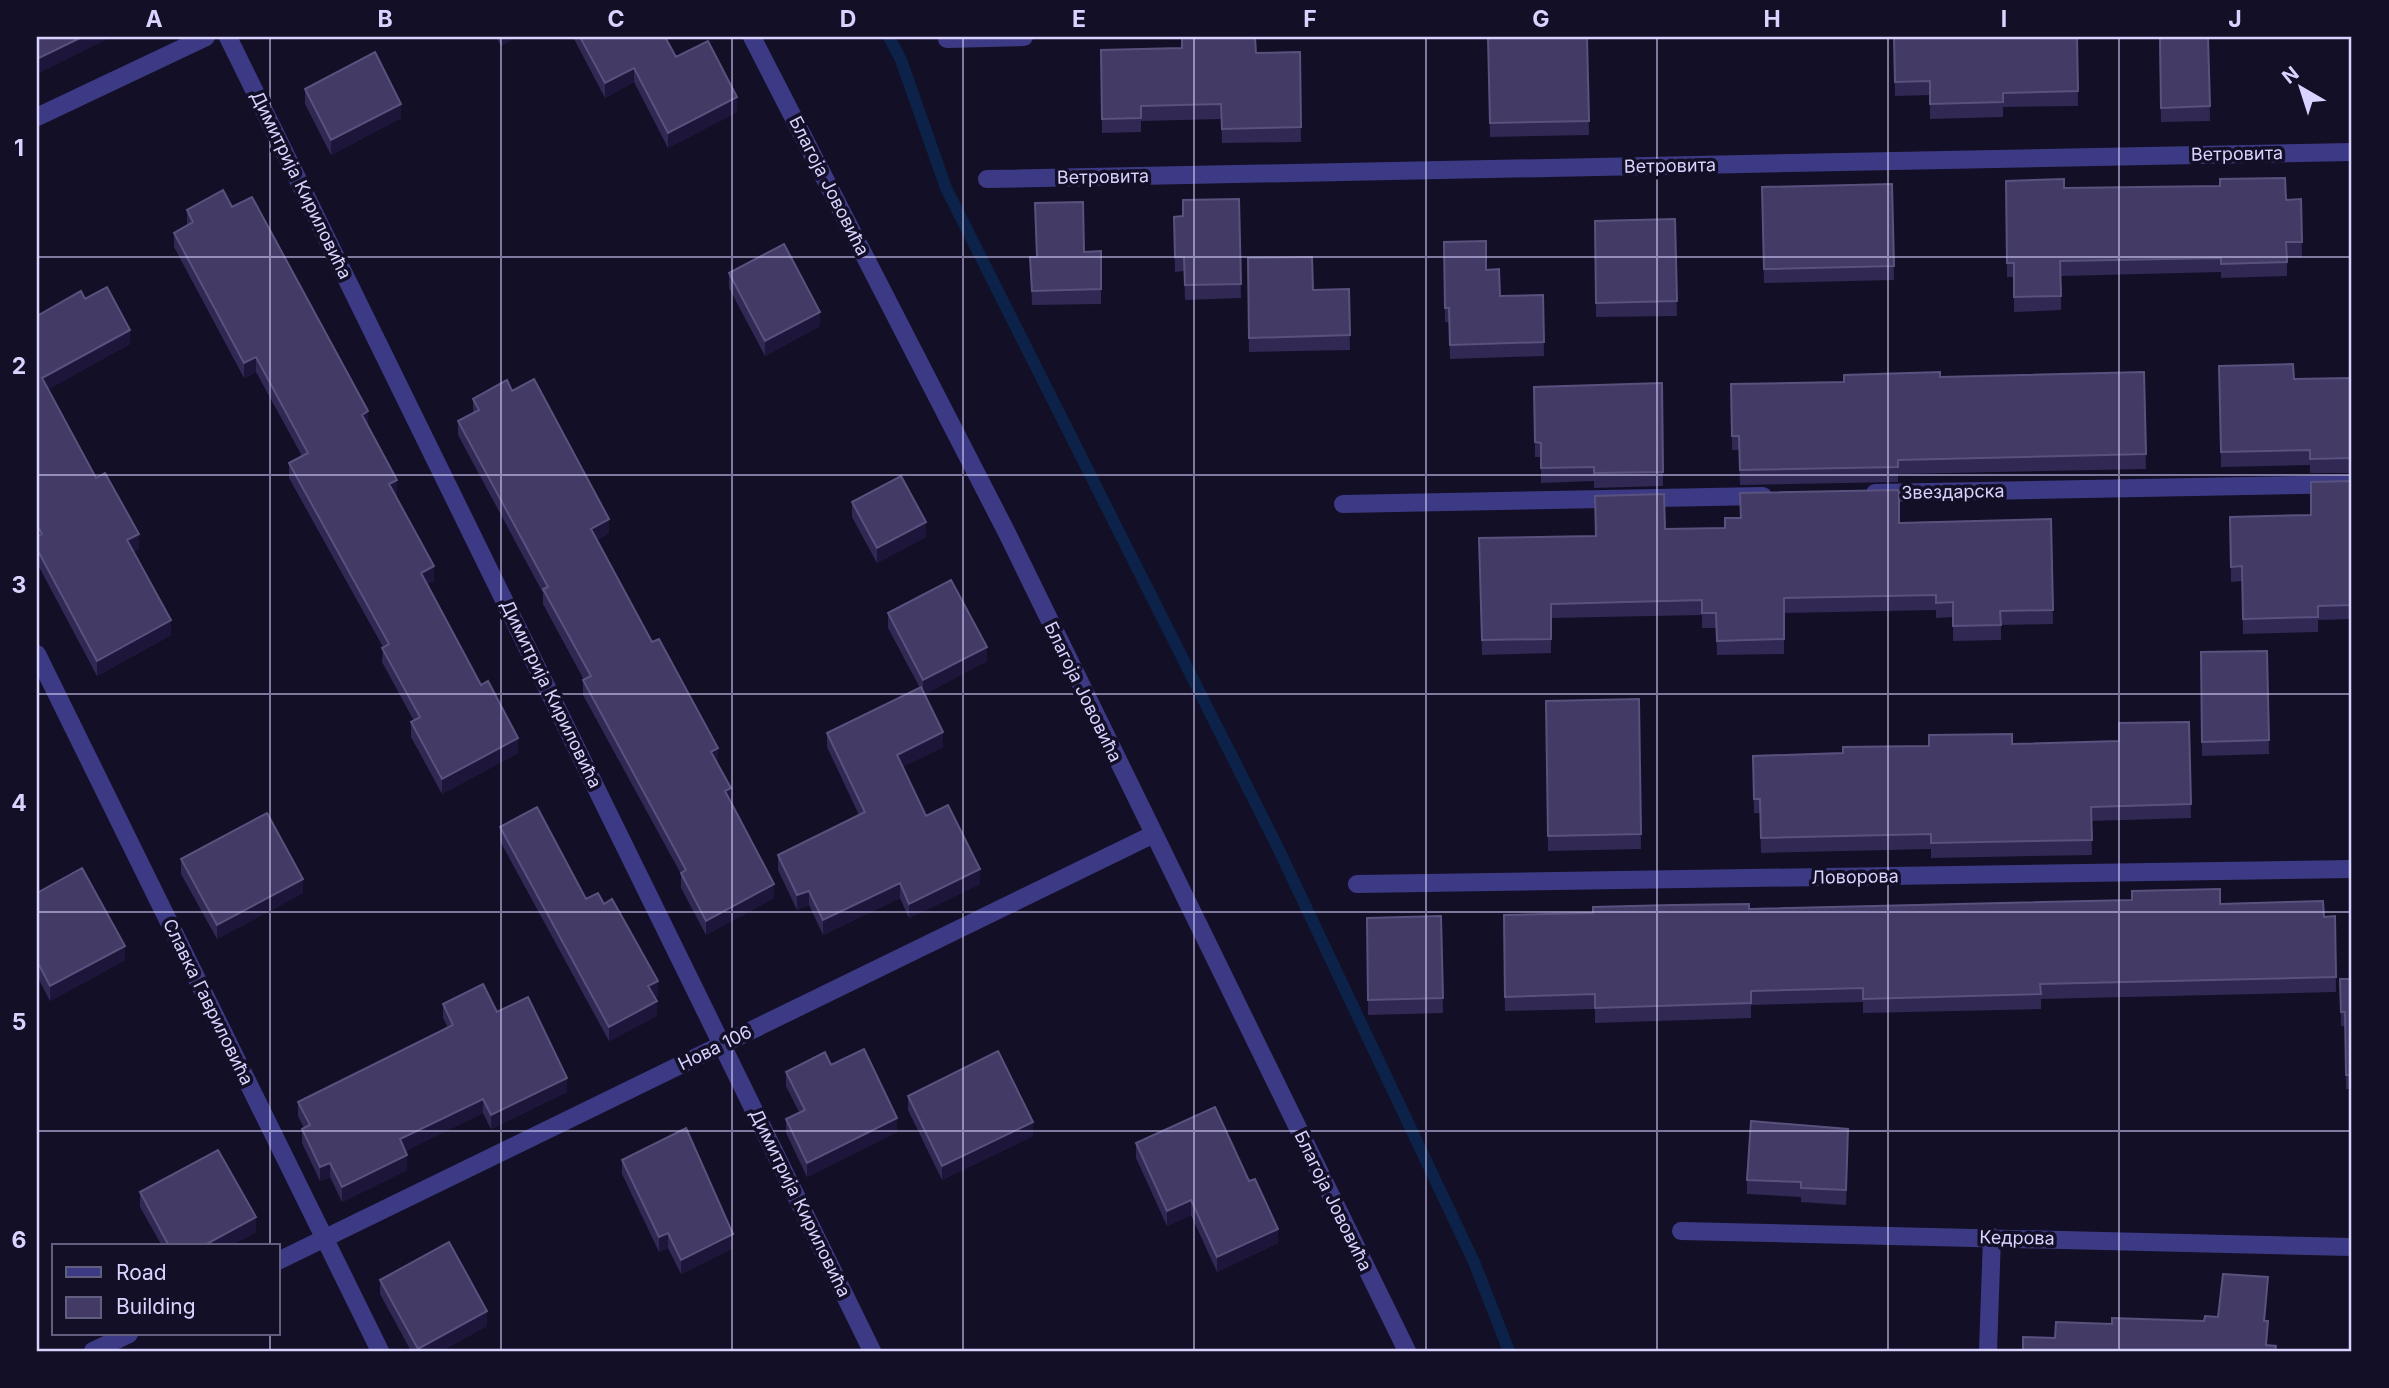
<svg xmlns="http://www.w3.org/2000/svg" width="2389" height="1388" font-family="Inter,sans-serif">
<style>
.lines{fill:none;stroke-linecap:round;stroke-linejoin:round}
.stream{stroke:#0c2248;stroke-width:12}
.street{stroke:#3d3a85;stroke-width:18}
.wall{fill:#312854}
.shaded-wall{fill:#1d163a}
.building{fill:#433a66;stroke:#5a527e;stroke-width:2}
.grid{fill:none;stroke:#d9d4ff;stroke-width:2;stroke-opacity:0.55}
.labels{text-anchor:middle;stroke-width:7;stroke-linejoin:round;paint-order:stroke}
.street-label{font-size:18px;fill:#d9d4ff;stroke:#130f26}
.neatline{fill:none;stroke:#d9d4ff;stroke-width:2.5}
.grid-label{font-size:23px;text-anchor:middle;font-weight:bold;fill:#d9d4ff}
</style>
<rect width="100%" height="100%" fill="#130f26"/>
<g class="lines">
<path class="stream" d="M 889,37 L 901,60 L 946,188 L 1278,848 L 1474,1262 L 1509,1351"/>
<path class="street" d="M 228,37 L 872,1351
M 752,37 L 1007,533 L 1407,1351
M 947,39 L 1024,37
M 37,117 L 206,37
M 987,179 L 2352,152
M 1875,493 L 2352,484
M 1343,504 L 1763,496
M 37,654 L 380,1351
M 1357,884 L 2352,869
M 1681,1231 L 2352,1247
M 278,1261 L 1152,835
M 93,1351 L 129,1334
M 1988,1351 L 1992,1237"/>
</g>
<path class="wall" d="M 496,37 L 517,37 L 501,46 Z
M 573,37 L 665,37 L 676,57 L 737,112 L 668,148 L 634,82 L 605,98 Z
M 1488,37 L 1587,37 L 1589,135 L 1490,137 Z
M 1894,37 L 2077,37 L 2078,106 L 2003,107 L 2003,117 L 1930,119 L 1930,95 L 1895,96 Z
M 2159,37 L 2208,37 L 2210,121 L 2161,122 Z
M 1101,50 L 1256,53 L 1300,52 L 1301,142 L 1222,143 L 1221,119 L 1141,121 L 1141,132 L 1102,133 Z
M 305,89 L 401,118 L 331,155 L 305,104 Z
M 2006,181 L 2064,188 L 2286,200 L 2301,199 L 2302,257 L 2287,257 L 2287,276 L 2221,278 L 2221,272 L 2061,276 L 2061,310 L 2014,312 L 2014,277 L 2007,277 Z
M 1892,184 L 1894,280 L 1764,283 L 1762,187 Z
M 1239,199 L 1241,298 L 1185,300 L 1184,271 L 1175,272 L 1174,231 L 1183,216 Z
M 232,207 L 368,426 L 397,494 L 396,495 L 434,581 L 427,584 L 518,753 L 442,794 L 411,737 L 411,722 L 414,721 L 382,662 L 383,647 L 289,478 L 289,463 L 302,456 L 256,372 L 244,378 L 174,247 L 174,233 L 187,225 L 187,210 Z
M 1675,219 L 1677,316 L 1596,317 L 1595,221 Z
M 1444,242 L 1500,296 L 1543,295 L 1544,356 L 1450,359 L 1449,322 L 1445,322 Z
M 1101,251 L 1101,304 L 1032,305 L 1030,257 Z
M 1248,258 L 1313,290 L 1349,289 L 1350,350 L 1249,352 Z
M 729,273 L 820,326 L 765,356 L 729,288 Z
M 85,299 L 130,344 L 48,389 L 96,478 L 139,549 L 133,551 L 171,635 L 97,676 L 37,563 L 37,316 Z
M 2219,366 L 2294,379 L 2352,378 L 2352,473 L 2310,473 L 2310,465 L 2221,467 Z
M 2144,372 L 2146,469 L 1898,474 L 1898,482 L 1740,485 L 1739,450 L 1732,450 L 1731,384 L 1844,382 L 1940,377 Z
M 1662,383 L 1663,486 L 1594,488 L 1594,481 L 1541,483 L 1541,457 L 1535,457 L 1534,387 Z
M 512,391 L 609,533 L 597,540 L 718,763 L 731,802 L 774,898 L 706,935 L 681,888 L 681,874 L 583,695 L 583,680 L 584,680 L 543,604 L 543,593 L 458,435 L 458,421 L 473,413 L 473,399 Z
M 2352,481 L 2352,619 L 2318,620 L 2318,632 L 2243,634 L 2242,581 L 2231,582 L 2230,517 L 2311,515 Z
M 852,502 L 926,537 L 877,563 L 852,517 Z
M 2051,519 L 2053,624 L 2001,625 L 2001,640 L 1953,641 L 1953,617 L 1936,618 L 1936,610 L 1784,613 L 1784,654 L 1717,655 L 1716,628 L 1702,628 L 1702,615 L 1551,618 L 1551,653 L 1482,655 L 1479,538 L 1596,536 L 1665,529 Z
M 888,613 L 987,661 L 925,694 L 943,747 L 902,767 L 926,816 L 980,884 L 909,918 L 900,898 L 823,935 L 809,905 L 797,910 L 778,870 L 778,855 L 859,815 L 827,747 L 827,733 L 920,688 L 888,628 Z
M 2267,651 L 2269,754 L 2202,756 L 2201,652 Z
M 1639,699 L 1641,849 L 1548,851 L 1546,701 Z
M 2189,722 L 2191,818 L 2091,821 L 2092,855 L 1931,858 L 1931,849 L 1761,853 L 1760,813 L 1754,813 L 1753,756 L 1843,753 L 2012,744 L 2119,741 Z
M 500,827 L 586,899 L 658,996 L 655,998 L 657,1016 L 609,1041 L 500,841 Z
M 181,859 L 303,893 L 217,939 L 181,874 Z
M 37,893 L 125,960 L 50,1001 L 37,976 Z
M 2220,904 L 2324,917 L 2335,916 L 2336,992 L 2041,999 L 2041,1009 L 1863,1013 L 1863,1002 L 1751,1005 L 1751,1018 L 1595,1023 L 1595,1009 L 1505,1011 L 1504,915 L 1749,909 Z
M 1441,916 L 1443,1013 L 1368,1015 L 1367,918 Z
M 2340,979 L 2352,979 L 2352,1089 L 2346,1089 L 2345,1026 L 2341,1026 Z
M 443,1004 L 497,1012 L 567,1092 L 491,1129 L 483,1113 L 405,1151 L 407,1170 L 342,1202 L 330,1177 L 320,1181 L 302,1143 L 302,1129 L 304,1128 L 298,1116 L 298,1102 L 448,1028 L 443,1018 Z
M 831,1065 L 897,1132 L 807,1177 L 786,1133 L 786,1119 L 799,1112 L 786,1086 L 786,1072 Z
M 908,1096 L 1033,1136 L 942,1180 L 908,1110 Z
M 1136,1143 L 1278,1243 L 1217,1272 L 1191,1215 L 1167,1226 L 1136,1158 Z
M 1848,1143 L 1846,1205 L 1801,1202 L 1801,1197 L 1747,1194 L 1747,1180 Z
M 622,1160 L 733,1248 L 681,1274 L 668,1248 L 659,1252 L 622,1174 Z
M 140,1192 L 256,1232 L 230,1246 L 162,1246 L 140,1207 Z
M 380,1280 L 487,1326 L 441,1351 L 411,1351 L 380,1294 Z"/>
<path class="shaded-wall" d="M 82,37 L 112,37 L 37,74 L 37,59 Z
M 501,37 L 517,37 L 501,46 Z
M 634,68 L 634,82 L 605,98 L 605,83 Z
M 737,97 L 737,112 L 668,148 L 668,133 Z
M 401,104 L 401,118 L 331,155 L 331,140 Z
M 820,312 L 820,326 L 765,356 L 765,341 Z
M 130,330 L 130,344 L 42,393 L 42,378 Z
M 256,357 L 256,372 L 244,378 L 244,363 Z
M 368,411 L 368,426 L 362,429 L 362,415 Z
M 397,480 L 397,494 L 389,498 L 389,484 Z
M 609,519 L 609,533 L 591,543 L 591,529 Z
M 926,522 L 926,537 L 877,563 L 877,548 Z
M 139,534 L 139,549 L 127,555 L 127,540 Z
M 434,566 L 434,581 L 421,587 L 421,573 Z
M 171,620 L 171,635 L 97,676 L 97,661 Z
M 987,647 L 987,661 L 923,695 L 923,680 Z
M 943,732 L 943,747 L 897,770 L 897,755 Z
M 518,738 L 518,753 L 442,794 L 442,779 Z
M 718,748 L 718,763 L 711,767 L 711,752 Z
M 731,788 L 731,802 L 725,791 Z
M 980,869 L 980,884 L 909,918 L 909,904 Z
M 303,879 L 303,893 L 217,939 L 217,925 Z
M 900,883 L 900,898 L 823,935 L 823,920 Z
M 774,884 L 774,898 L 706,935 L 706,921 Z
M 809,891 L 809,905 L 797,910 L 797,895 Z
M 125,946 L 125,960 L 50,1001 L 50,986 Z
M 658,981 L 658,996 L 648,1001 L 648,986 Z
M 657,1001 L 657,1016 L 609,1041 L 609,1027 Z
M 567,1078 L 567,1092 L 491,1129 L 491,1115 Z
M 483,1099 L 483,1113 L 400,1154 L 400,1139 Z
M 897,1118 L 897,1132 L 807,1177 L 807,1163 Z
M 1033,1122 L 1033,1136 L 942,1180 L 942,1166 Z
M 407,1155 L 407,1170 L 342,1202 L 342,1187 Z
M 330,1163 L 330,1177 L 320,1181 L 320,1167 Z
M 1191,1200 L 1191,1215 L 1167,1226 L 1167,1211 Z
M 256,1217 L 256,1232 L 230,1246 L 203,1246 Z
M 1278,1229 L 1278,1243 L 1217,1272 L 1217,1257 Z
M 668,1233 L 668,1248 L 659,1252 L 659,1237 Z
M 733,1234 L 733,1248 L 681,1274 L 681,1260 Z
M 2268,1277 L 2268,1292 L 2264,1335 L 2264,1321 Z
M 487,1311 L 487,1326 L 441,1351 L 418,1351 L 418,1349 Z"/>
<path class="building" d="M 37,37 L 82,37 L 37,59 Z
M 580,37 L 665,37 L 676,57 L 708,41 L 737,97 L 668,133 L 634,68 L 605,83 Z
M 1182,37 L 1255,37 L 1256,53 L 1300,52 L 1301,127 L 1222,129 L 1221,104 L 1141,106 L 1141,118 L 1102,119 L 1101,50 L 1182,48 Z
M 1488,37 L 1587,37 L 1589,121 L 1490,123 Z
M 1894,37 L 2077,37 L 2078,91 L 2003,93 L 2003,102 L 1930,104 L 1930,81 L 1895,82 Z
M 2160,37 L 2208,37 L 2210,106 L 2161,108 Z
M 375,52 L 401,104 L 331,140 L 305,89 Z
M 2285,178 L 2286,200 L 2301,199 L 2302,242 L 2286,242 L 2287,262 L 2221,264 L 2221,258 L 2060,261 L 2061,296 L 2014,297 L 2014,263 L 2007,263 L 2006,181 L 2064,179 L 2064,188 L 2220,186 L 2220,179 Z
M 1892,184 L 1894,266 L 1764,269 L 1762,187 Z
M 223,190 L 232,207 L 252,197 L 368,411 L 362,415 L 397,480 L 389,484 L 434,566 L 421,573 L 481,685 L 488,681 L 518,738 L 442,779 L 411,722 L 420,717 L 382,648 L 389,644 L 289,463 L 308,453 L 256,357 L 244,363 L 174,233 L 193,222 L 187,210 Z
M 1239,199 L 1241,284 L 1185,285 L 1184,257 L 1175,257 L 1174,217 L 1183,216 L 1183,200 Z
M 1083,202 L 1084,252 L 1101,251 L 1101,289 L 1032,291 L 1030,257 L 1037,257 L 1035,203 Z
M 1675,219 L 1677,301 L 1596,303 L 1595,221 Z
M 1486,241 L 1486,270 L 1499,269 L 1500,296 L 1543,295 L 1544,342 L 1450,345 L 1449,308 L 1445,308 L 1444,242 Z
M 784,244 L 820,312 L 765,341 L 729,273 Z
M 1312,257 L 1313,290 L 1349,289 L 1350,335 L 1249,338 L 1248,258 Z
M 107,287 L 130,330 L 42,378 L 96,478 L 105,473 L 139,534 L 127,540 L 171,620 L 97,661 L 37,549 L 37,537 L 42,534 L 37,525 L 37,316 L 81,291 L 85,299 Z
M 2293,364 L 2294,379 L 2352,378 L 2352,458 L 2310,459 L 2310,450 L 2221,452 L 2219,366 Z
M 1940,372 L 1940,377 L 2144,372 L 2146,454 L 1898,460 L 1898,467 L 1740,470 L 1739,436 L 1732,436 L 1731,384 L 1844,382 L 1844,375 Z
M 534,379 L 609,519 L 591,529 L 652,642 L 659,639 L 718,748 L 711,752 L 731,788 L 725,791 L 774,884 L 706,921 L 681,873 L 686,870 L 583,680 L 591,676 L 543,589 L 548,587 L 458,421 L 479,410 L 473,399 L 507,380 L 512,391 Z
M 1662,383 L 1663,472 L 1594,473 L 1594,467 L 1541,468 L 1541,443 L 1535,442 L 1534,387 Z
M 901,476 L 926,522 L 877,548 L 852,502 Z
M 2352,481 L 2352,605 L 2318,606 L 2318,617 L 2243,619 L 2242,566 L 2231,567 L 2230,517 L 2311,515 L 2311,482 Z
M 1899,490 L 1899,523 L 2051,519 L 2053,610 L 2000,611 L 2001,625 L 1953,626 L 1953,602 L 1936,603 L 1936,595 L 1784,598 L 1784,639 L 1717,641 L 1716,613 L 1702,613 L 1702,600 L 1551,604 L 1551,639 L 1482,640 L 1479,538 L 1596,536 L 1595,496 L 1664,494 L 1665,529 L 1725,528 L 1725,518 L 1741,518 L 1740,493 Z
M 951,580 L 987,647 L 923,680 L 888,613 Z
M 2267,651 L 2269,740 L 2202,742 L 2201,652 Z
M 921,687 L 943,732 L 897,755 L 926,816 L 948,805 L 980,869 L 909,904 L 900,883 L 823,920 L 809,891 L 797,895 L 778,855 L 865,812 L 827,733 Z
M 1639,699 L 1641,834 L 1548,836 L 1546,701 Z
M 2189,722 L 2191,804 L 2091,807 L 2092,840 L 1931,843 L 1931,834 L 1761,838 L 1760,799 L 1754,799 L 1753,756 L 1843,753 L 1843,747 L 1929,746 L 1929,735 L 2012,734 L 2012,744 L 2119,741 L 2119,723 Z
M 537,807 L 586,899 L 598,893 L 604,904 L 612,899 L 658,981 L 648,986 L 657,1001 L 609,1027 L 500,827 Z
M 267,813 L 303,879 L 217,925 L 181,859 Z
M 82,868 L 125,946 L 50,986 L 37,961 L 37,893 Z
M 2220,889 L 2220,904 L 2323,901 L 2324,917 L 2335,916 L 2336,977 L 2040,984 L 2041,994 L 1863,999 L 1863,988 L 1751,991 L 1751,1003 L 1595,1008 L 1595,994 L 1505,997 L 1504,915 L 1593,913 L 1593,907 L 1673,905 L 1749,904 L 1749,909 L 2132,900 L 2132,891 Z
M 1441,916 L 1443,998 L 1368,1000 L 1367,918 Z
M 2340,979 L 2352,979 L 2352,1075 L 2346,1075 L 2345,1012 L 2341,1012 Z
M 483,984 L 497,1012 L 528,997 L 567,1078 L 491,1115 L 483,1099 L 400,1139 L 407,1155 L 342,1187 L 330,1163 L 320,1167 L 302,1129 L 310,1125 L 298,1102 L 453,1025 L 443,1004 Z
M 864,1049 L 897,1118 L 807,1163 L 786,1119 L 805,1110 L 786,1072 L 825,1052 L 831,1065 Z
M 998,1051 L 1033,1122 L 942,1166 L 908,1096 Z
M 1215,1107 L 1249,1181 L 1255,1179 L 1278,1229 L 1217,1257 L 1191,1200 L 1167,1211 L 1136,1143 Z
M 1751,1121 L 1848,1129 L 1846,1190 L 1801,1188 L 1801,1182 L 1747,1180 Z
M 686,1128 L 733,1234 L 681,1260 L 668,1233 L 659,1237 L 622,1160 Z
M 218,1150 L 256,1217 L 203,1246 L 169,1246 L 140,1192 Z
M 449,1242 L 487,1311 L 418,1349 L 380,1280 Z
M 2223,1274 L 2268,1277 L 2264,1321 L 2268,1321 L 2266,1345 L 2276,1346 L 2275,1351 L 2023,1351 L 2023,1337 L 2055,1338 L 2056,1322 L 2112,1324 L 2112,1318 L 2204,1321 L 2205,1316 L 2218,1317 Z"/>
<path class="grid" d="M 270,37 L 270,1246M 501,37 L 501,1351M 732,37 L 732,1351M 963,37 L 963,1351M 1194,37 L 1194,1351M 1426,37 L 1426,1351M 1657,37 L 1657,1351M 1888,37 L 1888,1351M 2119,37 L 2119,1351M 37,257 L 2352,257M 37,475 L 2352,475M 37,694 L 2352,694M 37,912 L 2352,912M 37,1131 L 2352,1131M 270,1334 L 270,1351"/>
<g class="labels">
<g class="street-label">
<text transform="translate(2237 154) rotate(-1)" y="6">Ветровита</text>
<text transform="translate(1670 166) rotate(-1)" y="6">Ветровита</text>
<text transform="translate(1103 177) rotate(-1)" y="6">Ветровита</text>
<text transform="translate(301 185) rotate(64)" y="6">Димитрија Кириловића</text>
<text transform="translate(829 186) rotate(63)" y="6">Благоја Јововића</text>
<text transform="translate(1953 492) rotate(-1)" y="6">Звездарска</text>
<text transform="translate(1083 692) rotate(64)" y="6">Благоја Јововића</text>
<text transform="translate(551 694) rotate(64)" y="6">Димитрија Кириловића</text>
<text transform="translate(1855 877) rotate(-1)" y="6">Ловорова</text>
<text transform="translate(208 1002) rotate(64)" y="6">Славка Гавриловића</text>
<text transform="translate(715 1048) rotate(-26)" y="6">Нова 106</text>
<text transform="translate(1333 1201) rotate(64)" y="6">Благоја Јововића</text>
<text transform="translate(800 1203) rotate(64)" y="6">Димитрија Кириловића</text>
<text transform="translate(2017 1238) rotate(1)" y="6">Кедрова</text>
</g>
</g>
<rect width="2389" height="1388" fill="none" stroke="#130f26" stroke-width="77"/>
<rect x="52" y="1244" width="228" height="91" fill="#130f26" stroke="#625e7d" stroke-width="2"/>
<rect x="66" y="1267" width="35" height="10" fill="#3d3a85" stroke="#625e7d" stroke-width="2"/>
<text x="116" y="1280" font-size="21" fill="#d9d4ff">Road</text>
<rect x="66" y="1297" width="35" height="21" fill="#433a66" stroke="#625e7d" stroke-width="2"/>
<text x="116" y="1314" font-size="21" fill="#d9d4ff">Building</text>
<g transform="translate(2301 88) rotate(321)" stroke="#130f26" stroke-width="5" paint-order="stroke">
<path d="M0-5L12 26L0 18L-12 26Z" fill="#d9d4ff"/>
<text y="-10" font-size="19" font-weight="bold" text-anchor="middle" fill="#d9d4ff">N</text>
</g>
<rect x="38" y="38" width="2312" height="1312" class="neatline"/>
<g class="grid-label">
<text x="154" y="27">A</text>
<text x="385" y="27">B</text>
<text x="616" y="27">C</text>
<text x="848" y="27">D</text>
<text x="1079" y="27">E</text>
<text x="1310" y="27">F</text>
<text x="1541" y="27">G</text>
<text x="1772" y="27">H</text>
<text x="2004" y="27">I</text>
<text x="2235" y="27">J</text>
<text x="19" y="156">1</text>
<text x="19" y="374">2</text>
<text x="19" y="593">3</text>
<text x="19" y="811">4</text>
<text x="19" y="1030">5</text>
<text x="19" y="1248">6</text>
</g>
</svg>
